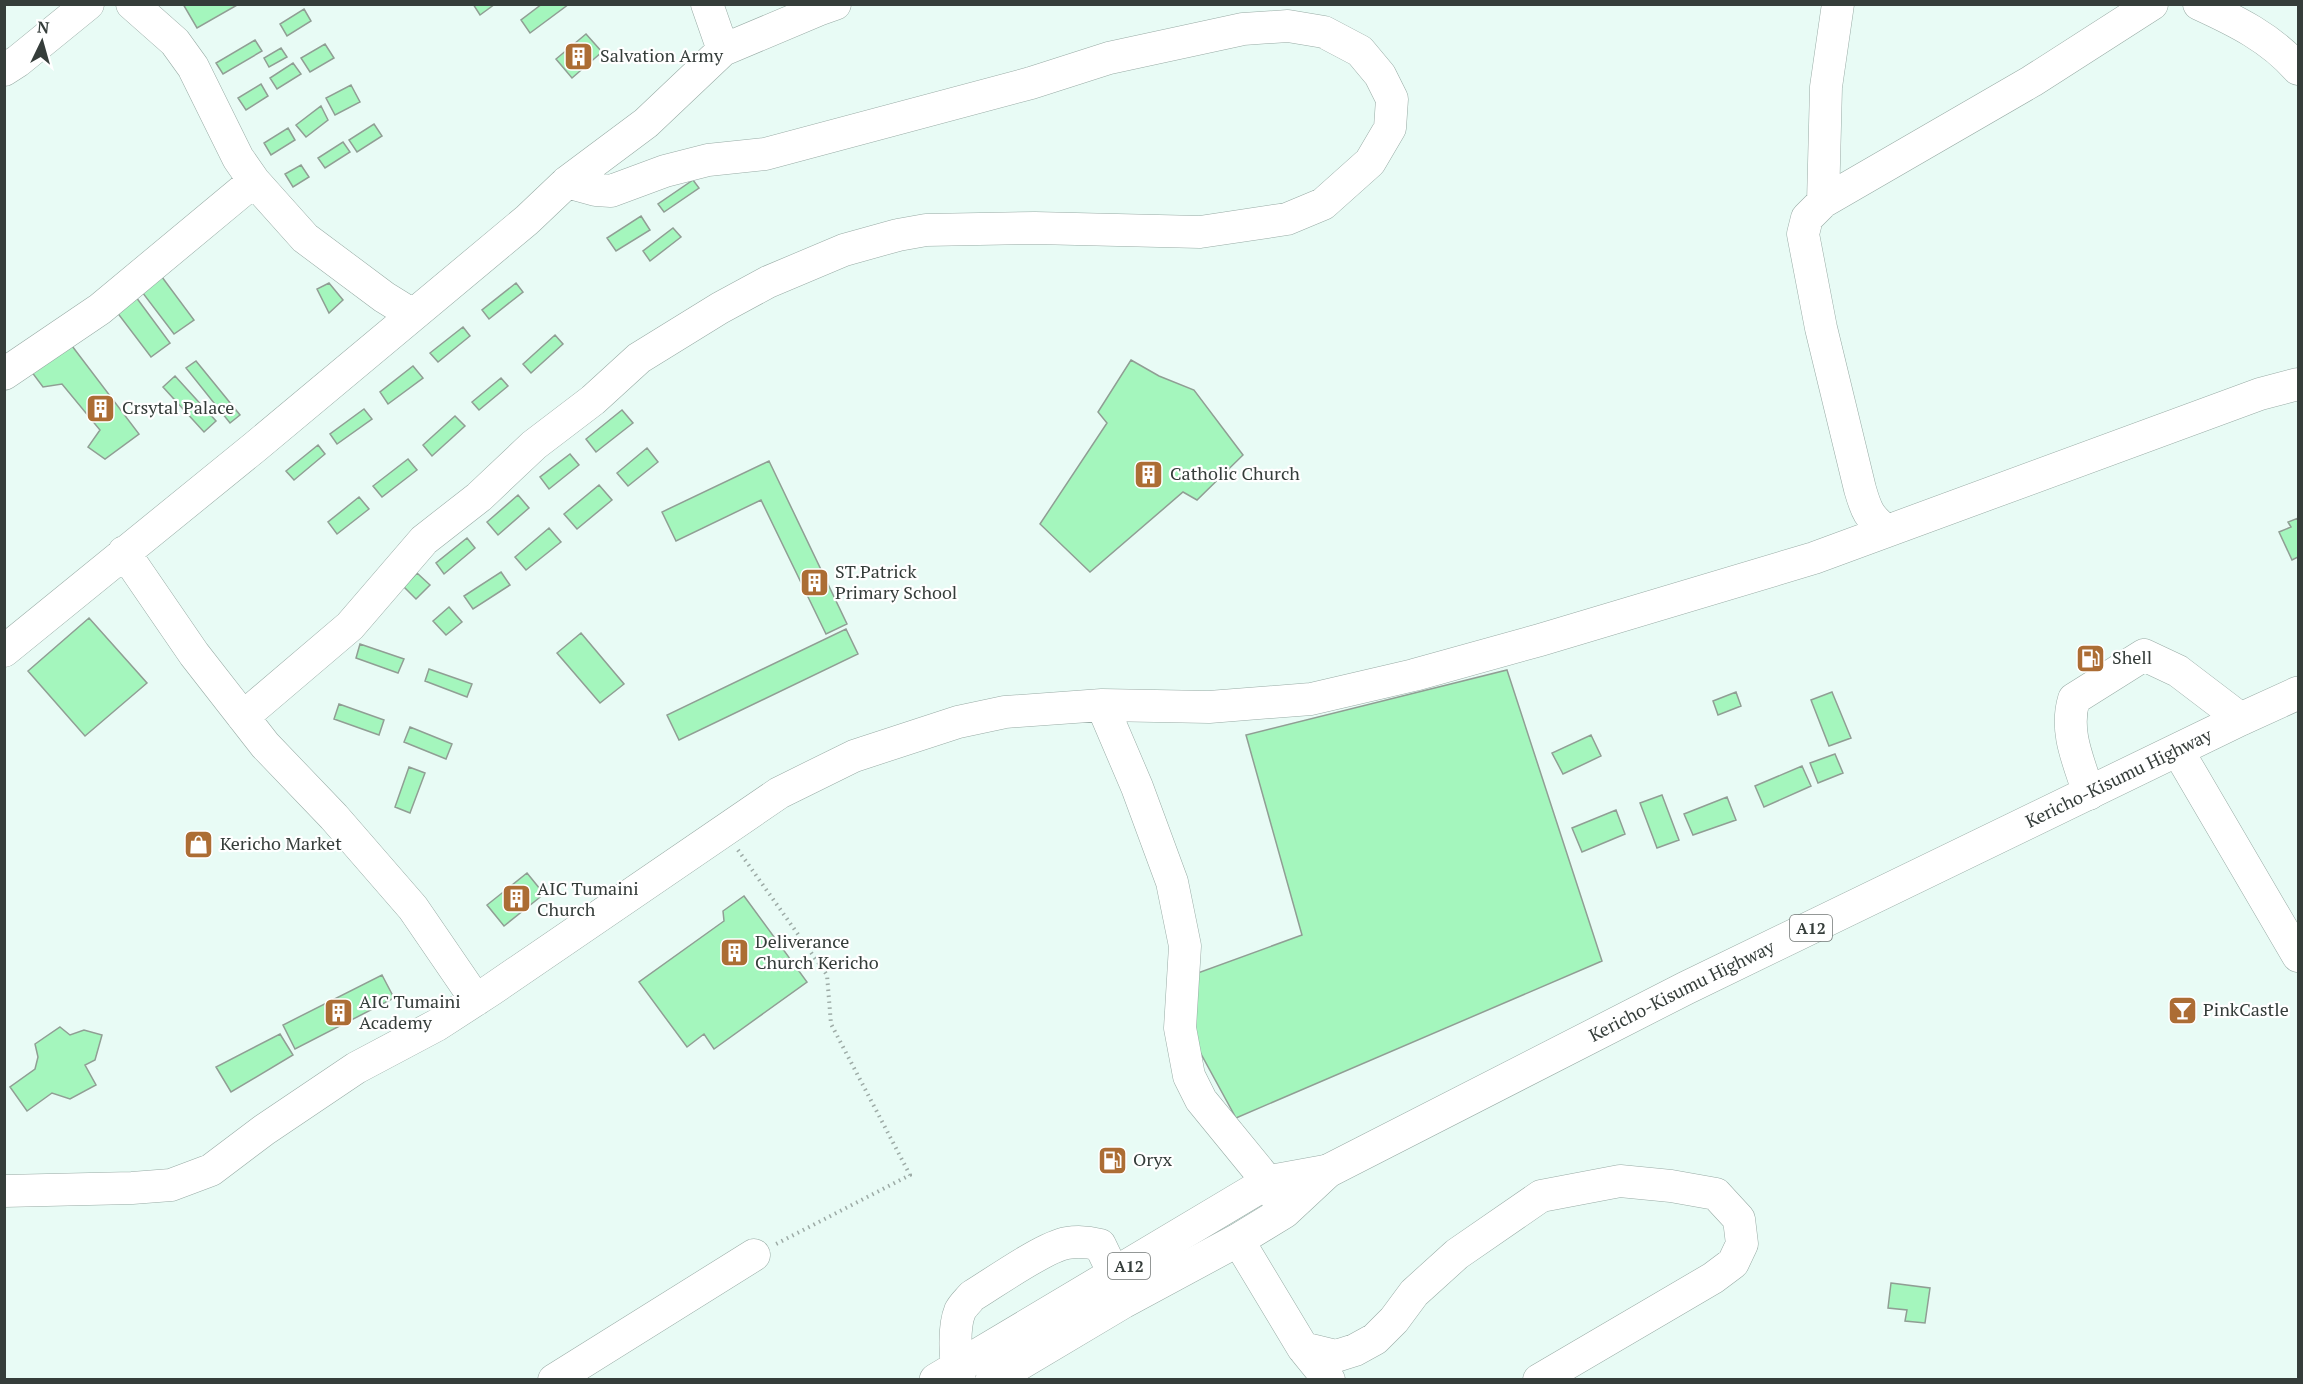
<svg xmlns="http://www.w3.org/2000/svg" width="2303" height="1384" font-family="'PT Serif',serif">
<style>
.building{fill:#a4f6bd;stroke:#909e94;stroke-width:1.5}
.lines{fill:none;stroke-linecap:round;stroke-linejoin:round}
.minor-casing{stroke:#98aba5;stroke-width:33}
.highway-casing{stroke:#98aba5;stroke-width:34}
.path{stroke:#9daba6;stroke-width:4;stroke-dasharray:1.5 4.5;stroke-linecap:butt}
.minor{stroke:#fff;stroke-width:32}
.highway{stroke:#fff;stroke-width:33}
.labels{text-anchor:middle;stroke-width:4.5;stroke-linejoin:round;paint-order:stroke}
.shield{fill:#fff;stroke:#727775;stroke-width:1.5}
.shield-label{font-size:16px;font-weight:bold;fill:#353d3a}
.poi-label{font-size:18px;fill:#353d3a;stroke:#fff;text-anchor:start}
.street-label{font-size:18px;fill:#353d3a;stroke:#fff}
</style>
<rect width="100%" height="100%" fill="#e8fbf5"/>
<path class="building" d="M 183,4 L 239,4 L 197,28 Z
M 473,4 L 495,4 L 480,15 Z
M 542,4 L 569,4 L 530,33 L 521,20 Z
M 304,9 L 311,21 L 287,36 L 280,24 Z
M 586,34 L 602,52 L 572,78 L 556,59 Z
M 255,40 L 262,51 L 223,74 L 216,63 Z
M 325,44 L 334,58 L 310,72 L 301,58 Z
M 281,48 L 287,57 L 269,67 L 264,58 Z
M 293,63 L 301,74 L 277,89 L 270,78 Z
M 261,84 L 268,96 L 246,110 L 238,98 Z
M 351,85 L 360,102 L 335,115 L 326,98 Z
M 321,106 L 328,120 L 306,137 L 296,125 Z
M 374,124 L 382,136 L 357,152 L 349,140 Z
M 288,128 L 295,140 L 271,155 L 264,143 Z
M 343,142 L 350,152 L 325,168 L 318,158 Z
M 301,165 L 309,177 L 293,187 L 285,174 Z
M 693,180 L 699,188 L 664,212 L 658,204 Z
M 641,216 L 650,230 L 616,251 L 607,238 Z
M 673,228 L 681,237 L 650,261 L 643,251 Z
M 159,273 L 194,320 L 174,334 L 139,288 Z
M 329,283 L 343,300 L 329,313 L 317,289 Z
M 516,283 L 523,292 L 489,319 L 482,310 Z
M 133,293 L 170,343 L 151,357 L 113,307 Z
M 463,327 L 470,336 L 438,362 L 430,353 Z
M 555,335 L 563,344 L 531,373 L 523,364 Z
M 66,338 L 139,434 L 105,459 L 88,447 L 100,430 L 62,384 L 43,387 L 28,367 Z
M 1131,360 L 1159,376 L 1194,390 L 1243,455 L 1197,500 L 1183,492 L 1090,572 L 1040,524 L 1107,423 L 1098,412 Z
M 196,361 L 240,415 L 230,423 L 186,368 Z
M 413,366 L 423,378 L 388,404 L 380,392 Z
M 175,376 L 216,421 L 204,432 L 163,387 Z
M 501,378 L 508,386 L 479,410 L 472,402 Z
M 364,409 L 372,419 L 337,444 L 330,434 Z
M 622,410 L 633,423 L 596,452 L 586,439 Z
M 455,416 L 465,426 L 432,456 L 423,445 Z
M 318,445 L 325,454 L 294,480 L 286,471 Z
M 647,448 L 658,462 L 628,486 L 617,473 Z
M 570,454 L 579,465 L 549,489 L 540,477 Z
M 408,459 L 417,470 L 382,497 L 373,486 Z
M 769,461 L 847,624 L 826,634 L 761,500 L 676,541 L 662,512 Z
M 599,485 L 612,500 L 577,529 L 564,514 Z
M 518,495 L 529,508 L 498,535 L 487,522 Z
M 359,497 L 369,509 L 337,534 L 328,522 Z
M 2298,518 L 2298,557 L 2292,560 L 2279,532 L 2291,527 L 2288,522 Z
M 549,528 L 561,542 L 526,570 L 515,557 Z
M 467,538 L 475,548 L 444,574 L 436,563 Z
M 501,572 L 510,585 L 473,609 L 464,596 Z
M 417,573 L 430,585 L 416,599 L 404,587 Z
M 449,607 L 462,622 L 446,635 L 433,621 Z
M 89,618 L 147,683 L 85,736 L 28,671 Z
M 846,629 L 858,654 L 679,740 L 667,715 Z
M 581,633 L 624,684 L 600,703 L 557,653 Z
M 360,644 L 404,659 L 398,673 L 356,658 Z
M 429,669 L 472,684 L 467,697 L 425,681 Z
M 1507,670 L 1602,961 L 1236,1118 L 1194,1041 L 1195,974 L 1302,935 L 1246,735 Z
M 1736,692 L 1741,706 L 1718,715 L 1713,701 Z
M 1832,692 L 1851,738 L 1829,746 L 1811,700 Z
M 339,704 L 384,720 L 379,735 L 334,719 Z
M 410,727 L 452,744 L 446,759 L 404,742 Z
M 1591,735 L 1601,756 L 1563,774 L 1552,753 Z
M 1835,754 L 1843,773 L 1818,783 L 1810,763 Z
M 1802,766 L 1811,786 L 1764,807 L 1755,786 Z
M 409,767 L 425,773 L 410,813 L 395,807 Z
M 1662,795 L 1679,840 L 1657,848 L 1640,803 Z
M 1727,797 L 1736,820 L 1693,835 L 1684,814 Z
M 1616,810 L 1625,834 L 1582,852 L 1572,828 Z
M 527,873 L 544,894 L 504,926 L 487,905 Z
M 744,896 L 807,982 L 714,1049 L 704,1034 L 687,1047 L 639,982 L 724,921 L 723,911 Z
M 382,975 L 394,998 L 295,1049 L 283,1025 Z
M 60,1027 L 70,1035 L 84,1030 L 102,1035 L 95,1060 L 85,1065 L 96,1085 L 70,1099 L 52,1093 L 27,1111 L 10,1087 L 35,1069 L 38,1057 L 35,1044 Z
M 280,1034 L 293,1055 L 231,1092 L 216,1067 Z
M 1891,1283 L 1930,1288 L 1925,1323 L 1905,1321 L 1907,1310 L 1888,1308 Z"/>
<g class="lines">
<defs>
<path id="minor" d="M 132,4 L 175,42 L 193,67 L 238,158 L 254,181 L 305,238 L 384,297 L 413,315
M 707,4 L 723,50
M 2199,4 C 2236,21 2271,38 2298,69
M 4,70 L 18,61 L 88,4
M 1823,202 L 1826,87 L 1838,4
M 4,374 L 100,309 L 254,181
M 1887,531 C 1869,518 1866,510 1860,489 L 1821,328 L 1803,234 L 1807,218 L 1823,202 L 2032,81 L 2152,4
M 124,552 L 194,654 L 265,745 L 334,817 L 413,908 L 476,1000
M 4,651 L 255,447 L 527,220 L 567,182 L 646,123 L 723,50 L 818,10 L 835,4
M 1102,705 L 1137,787 L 1172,882 L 1185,946 L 1180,1028 L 1189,1076 L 1201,1100 L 1268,1182 L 1281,1206
M 243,717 L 350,626 L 424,540 L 479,497 L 534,445 L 593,400 L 639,358 L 720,308 L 768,282 L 844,250 L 898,235 L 926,230 L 1035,228 L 1200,232 L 1287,219 L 1323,204 L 1370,162 L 1390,128 L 1392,99 L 1380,75 L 1360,51 L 1324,32 L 1288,26 L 1243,29 L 1109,58 L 1031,83 L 765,154 L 708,160 L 665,171 L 611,191 L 596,190 L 567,182
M 2178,751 L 2298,956
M 2089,794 C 2079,762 2064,732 2074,699 L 2144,655 L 2178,671 L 2241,719
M 4,1191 L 132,1188 L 171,1185 L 211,1170 L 264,1130 L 356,1068 L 437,1025 L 491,990 L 779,793 L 854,756 L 958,722 L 1005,712 L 1102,705 L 1209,707 L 1311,699 L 1414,675 L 1540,640 L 1814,558 L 2260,394 L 2298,384
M 1238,1240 L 1303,1348 L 1329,1380
M 1303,1348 L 1336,1356 L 1355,1350 L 1375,1339 L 1394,1320 L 1414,1293 L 1457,1254 L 1541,1196 L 1620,1181 L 1671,1186 L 1716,1194 L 1739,1219 L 1742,1244 L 1733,1263 L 1713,1278 L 1539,1380
M 554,1380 L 754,1255
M 960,1380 C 955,1363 953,1328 960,1311 C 963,1305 968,1301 972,1296 C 995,1282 1044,1247 1067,1243 C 1079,1241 1089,1242 1100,1245 L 1125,1297"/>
<g id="highway">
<path d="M 936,1380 L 1268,1182 L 1328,1171"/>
<path id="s1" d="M 992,1380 L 1123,1302 L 1238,1240 L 1284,1212 L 1328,1171 L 1686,988 L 2241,719 L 2298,693"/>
</g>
</defs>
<use href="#minor" class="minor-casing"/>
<use href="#highway" class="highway-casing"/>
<path class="path" d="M 738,850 L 827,975 L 831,1024 L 910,1175 L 776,1244"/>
<use href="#minor" class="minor"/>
<use href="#highway" class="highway"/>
</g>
<defs>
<symbol id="building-square" viewBox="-11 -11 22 22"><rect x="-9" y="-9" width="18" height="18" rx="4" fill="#ac6d34" stroke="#fff"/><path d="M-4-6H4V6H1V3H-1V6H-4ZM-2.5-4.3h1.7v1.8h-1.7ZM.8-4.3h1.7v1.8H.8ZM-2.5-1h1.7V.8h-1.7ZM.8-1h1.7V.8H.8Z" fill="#fff"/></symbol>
<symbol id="fuel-square" viewBox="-11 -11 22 22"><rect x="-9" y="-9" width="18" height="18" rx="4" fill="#ac6d34" stroke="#fff"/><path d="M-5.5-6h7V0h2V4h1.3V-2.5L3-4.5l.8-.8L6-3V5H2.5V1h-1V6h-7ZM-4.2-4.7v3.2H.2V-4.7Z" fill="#fff"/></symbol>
<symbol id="shop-square" viewBox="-11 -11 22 22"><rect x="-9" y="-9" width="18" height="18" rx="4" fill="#ac6d34" stroke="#fff"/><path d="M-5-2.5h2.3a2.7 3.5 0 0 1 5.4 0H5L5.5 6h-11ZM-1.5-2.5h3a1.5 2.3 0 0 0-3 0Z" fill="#fff"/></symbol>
<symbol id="bar-square" viewBox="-11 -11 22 22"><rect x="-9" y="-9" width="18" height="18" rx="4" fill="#ac6d34" stroke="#fff"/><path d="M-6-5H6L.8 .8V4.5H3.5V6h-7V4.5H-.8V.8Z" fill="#fff"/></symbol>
</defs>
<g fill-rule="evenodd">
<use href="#building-square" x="562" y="40" width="33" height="33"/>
<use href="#building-square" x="84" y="392" width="33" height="33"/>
<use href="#building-square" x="1132" y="458" width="33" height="33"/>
<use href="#building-square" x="798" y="566" width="33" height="33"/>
<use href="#fuel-square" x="2074" y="642" width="33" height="33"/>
<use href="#shop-square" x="182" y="828" width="33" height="33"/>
<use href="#building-square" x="500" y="882" width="33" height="33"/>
<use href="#building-square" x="718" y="936" width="33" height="33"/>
<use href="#bar-square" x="2166" y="994" width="33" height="33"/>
<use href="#building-square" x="322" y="996" width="33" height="33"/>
<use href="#fuel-square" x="1096" y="1144" width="33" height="33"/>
</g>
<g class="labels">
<g class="shield">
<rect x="1790" y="915" width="42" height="26" rx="4.5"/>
<rect x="1108" y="1253" width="42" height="26" rx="4.5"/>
</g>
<g class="shield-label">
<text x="1811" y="934">A12</text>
<text x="1129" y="1272">A12</text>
</g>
<g class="poi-label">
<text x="600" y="62">Salvation Army</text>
<text x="122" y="414">Crsytal Palace</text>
<text x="1170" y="480">Catholic Church</text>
<text x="835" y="578">ST.Patrick<tspan x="835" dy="21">Primary School</tspan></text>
<text x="2112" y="664">Shell</text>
<text x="220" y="850">Kericho Market</text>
<text x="537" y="895">AIC Tumaini<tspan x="537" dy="21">Church</tspan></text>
<text x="755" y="948">Deliverance<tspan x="755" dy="21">Church Kericho</tspan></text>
<text x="359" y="1008">AIC Tumaini<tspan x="359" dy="21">Academy</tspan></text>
<text x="2203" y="1016">PinkCastle</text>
<text x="1133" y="1166">Oryx</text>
</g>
<g class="street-label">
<text dy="6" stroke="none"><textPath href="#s1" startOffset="1280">Kericho-Kisumu Highway</textPath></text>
<text dy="6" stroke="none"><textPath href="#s1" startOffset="794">Kericho-Kisumu Highway</textPath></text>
</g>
</g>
<rect width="2303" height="1384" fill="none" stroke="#353d3a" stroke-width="12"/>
<g transform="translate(42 42) rotate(5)" stroke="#ffffff" stroke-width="4.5" paint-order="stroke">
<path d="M0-4.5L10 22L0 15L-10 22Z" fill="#353d3a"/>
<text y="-9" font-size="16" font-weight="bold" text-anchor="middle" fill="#353d3a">N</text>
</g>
</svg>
